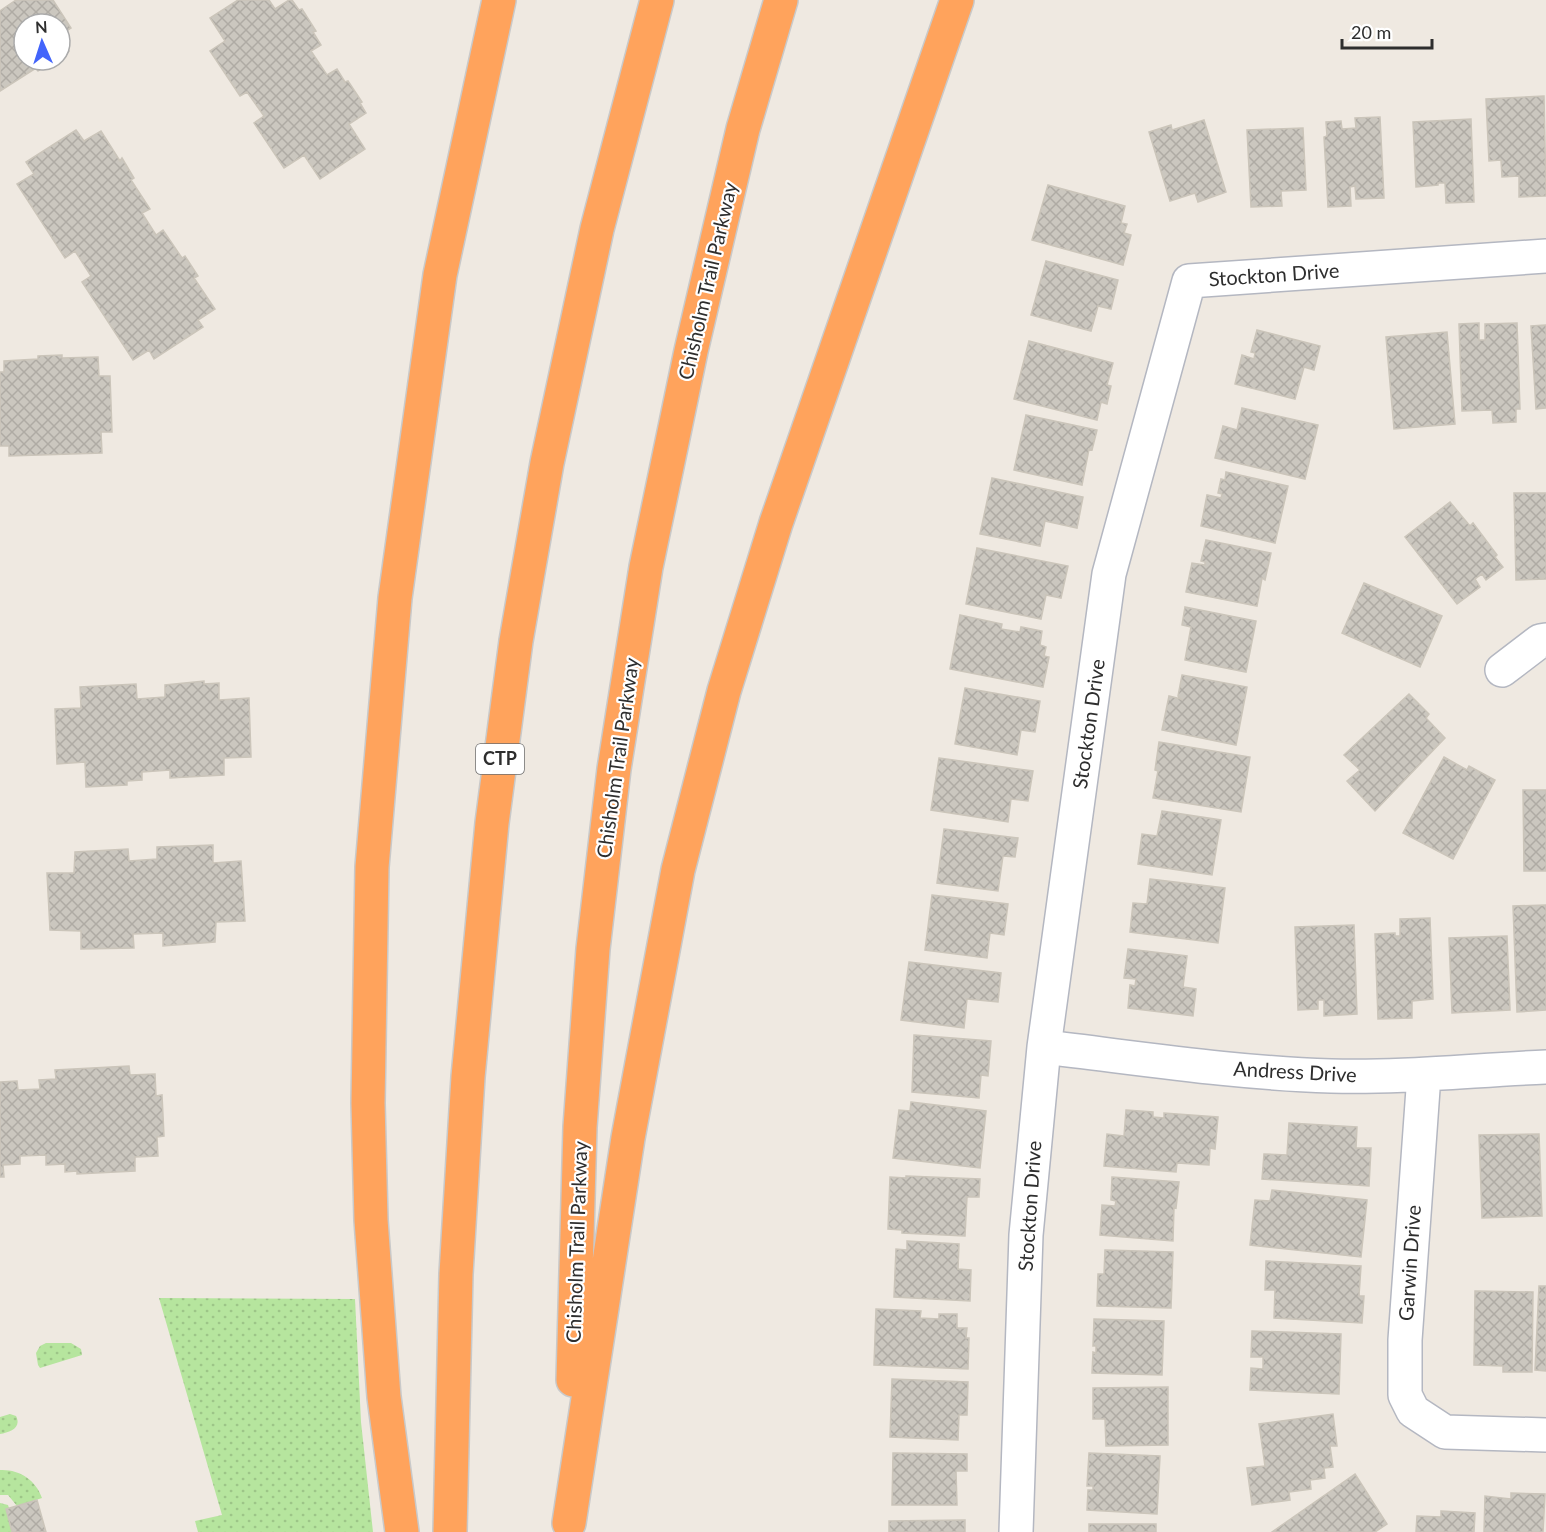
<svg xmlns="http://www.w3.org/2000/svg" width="1546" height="1532" font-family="Lato,sans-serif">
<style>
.grass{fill:url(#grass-dots)}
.building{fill:url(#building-cross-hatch);stroke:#cbc5ba;stroke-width:1.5}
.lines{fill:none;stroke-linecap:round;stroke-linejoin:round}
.minor-casing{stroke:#b4b7c1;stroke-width:36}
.motorway-casing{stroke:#c9c9c9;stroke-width:36}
.minor{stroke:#fff;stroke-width:33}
.motorway{stroke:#ffa35c;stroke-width:33}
.labels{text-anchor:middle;stroke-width:4.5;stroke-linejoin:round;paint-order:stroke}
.shield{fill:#fff;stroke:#6d6d6d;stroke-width:1.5}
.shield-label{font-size:18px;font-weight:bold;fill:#2e2e2e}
.street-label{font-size:20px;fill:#2e2e2e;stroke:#fff}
</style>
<defs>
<pattern id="grass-dots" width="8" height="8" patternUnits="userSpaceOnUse" patternTransform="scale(1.5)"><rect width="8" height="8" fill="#b6e59e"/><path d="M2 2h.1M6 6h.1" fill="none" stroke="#9dc588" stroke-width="1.8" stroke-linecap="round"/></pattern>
<pattern id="building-cross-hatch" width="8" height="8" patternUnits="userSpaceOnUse" patternTransform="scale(1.5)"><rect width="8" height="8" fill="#cbc7bf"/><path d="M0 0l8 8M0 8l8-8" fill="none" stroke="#afaba4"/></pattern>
</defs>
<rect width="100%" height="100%" fill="#efe9e1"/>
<path class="grass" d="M 159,1298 L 355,1299 L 361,1422 L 373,1532 L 198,1532 L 195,1521 L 222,1515 Z
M 46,1343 L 71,1343 L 81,1349 L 82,1355 L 40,1368 L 38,1365 L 36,1353 L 40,1346 Z
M 10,1414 L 16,1416 C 22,1428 10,1432 0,1434 L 0,1417 Z
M 0,1470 C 19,1469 36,1480 42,1498 L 17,1506 L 8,1495 L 0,1495 Z
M 0,1503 L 8,1505 L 9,1508 L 6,1509 L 12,1532 L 0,1532 Z"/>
<path class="building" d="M 16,0 L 53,0 L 71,28 L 60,35 L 60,24 L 24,24 L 24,60 L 55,60 L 38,71 L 36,68 L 0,91 L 0,11 Z
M 238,0 L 269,0 L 275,9 L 289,0 L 292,0 L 299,10 L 302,9 L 316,31 L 313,32 L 321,45 L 311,51 L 327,75 L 337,69 L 345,82 L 348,81 L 362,102 L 360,103 L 366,113 L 349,124 L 365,149 L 320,179 L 304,155 L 284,168 L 254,123 L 264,116 L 247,92 L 240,96 L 210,51 L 225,41 L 210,18 Z
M 60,37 L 69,51 L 60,56 Z
M 1544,96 L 1546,196 L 1519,197 L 1519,176 L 1502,177 L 1501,160 L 1489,161 L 1486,99 Z
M 1380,117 L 1384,198 L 1356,199 L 1355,186 L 1350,187 L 1351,206 L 1328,207 L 1324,137 L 1327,136 L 1326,122 L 1341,121 L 1342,129 L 1356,128 L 1355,118 Z
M 1471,119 L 1474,202 L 1446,203 L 1445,183 L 1438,183 L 1438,185 L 1416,187 L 1413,122 Z
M 1204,120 L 1226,192 L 1198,202 L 1195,193 L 1170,201 L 1149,132 L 1171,125 L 1172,130 Z
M 1303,128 L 1306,190 L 1281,191 L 1282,206 L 1251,207 L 1247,130 Z
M 76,130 L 84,141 L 101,131 L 120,161 L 122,158 L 134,178 L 131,180 L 150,209 L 142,213 L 156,235 L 163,230 L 182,258 L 185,256 L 198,276 L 194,278 L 215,309 L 198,320 L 203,327 L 154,359 L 149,350 L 133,360 L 82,282 L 91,276 L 75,251 L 65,258 L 17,184 L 34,174 L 26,162 Z
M 1048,185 L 1125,206 L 1121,223 L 1127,224 L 1124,233 L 1131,235 L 1123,265 L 1032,240 Z
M 1046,261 L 1118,280 L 1111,309 L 1098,306 L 1091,331 L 1031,315 Z
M 1479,323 L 1479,340 L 1485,340 L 1485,324 L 1517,323 L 1520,409 L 1516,409 L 1516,422 L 1493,423 L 1492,410 L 1462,411 L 1459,324 Z
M 1546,325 L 1546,408 L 1536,409 L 1531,326 Z
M 1257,330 L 1320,346 L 1314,370 L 1304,367 L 1295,399 L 1235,384 L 1242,355 L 1254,359 L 1255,353 L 1251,352 Z
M 1447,332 L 1455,424 L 1394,429 L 1386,337 Z
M 1029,341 L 1113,363 L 1107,385 L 1111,386 L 1107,404 L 1101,402 L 1097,420 L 1014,399 Z
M 62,355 L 62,358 L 98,357 L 99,376 L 110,376 L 112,432 L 101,432 L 102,453 L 9,456 L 9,446 L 0,446 L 0,372 L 4,372 L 4,361 L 38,359 L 38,356 Z
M 1242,408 L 1318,425 L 1305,479 L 1215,458 L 1223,426 L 1237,430 Z
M 1026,415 L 1097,430 L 1092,450 L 1089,449 L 1082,485 L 1014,470 Z
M 1226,472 L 1288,486 L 1275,543 L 1201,526 L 1207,495 L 1221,498 L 1222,494 L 1218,493 L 1221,479 L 1225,480 Z
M 992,478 L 1083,497 L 1077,528 L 1045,521 L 1040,546 L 980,534 Z
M 1514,493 L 1546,493 L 1546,579 L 1516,580 Z
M 1450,502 L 1470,526 L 1473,523 L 1497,555 L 1495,557 L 1503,567 L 1486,580 L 1482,574 L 1475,579 L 1480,587 L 1457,604 L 1405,537 Z
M 1206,540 L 1271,553 L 1265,580 L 1262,578 L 1257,606 L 1186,592 L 1192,563 L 1205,565 L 1205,562 L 1201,561 Z
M 977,548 L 1068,566 L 1061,598 L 1046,595 L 1041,619 L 966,604 Z
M 1364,583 L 1442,616 L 1420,667 L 1342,633 Z
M 1185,607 L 1256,621 L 1246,672 L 1185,660 L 1191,627 L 1182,625 Z
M 960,615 L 1002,624 L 1001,629 L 1020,632 L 1021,627 L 1042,631 L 1040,645 L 1046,647 L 1044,656 L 1049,657 L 1043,687 L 950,669 Z
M 1182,675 L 1247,687 L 1236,745 L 1162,730 L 1169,696 L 1181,699 L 1178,696 Z
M 204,681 L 204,684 L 219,683 L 219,700 L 249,698 L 251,757 L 224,758 L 224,775 L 170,778 L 170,770 L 142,772 L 142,780 L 127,781 L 127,785 L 86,787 L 85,762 L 57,764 L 55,709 L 81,708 L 80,687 L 136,684 L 137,699 L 165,697 L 165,685 Z
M 965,688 L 1040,701 L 1035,732 L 1021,730 L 1017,755 L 955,744 Z
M 1409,694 L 1429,714 L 1426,718 L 1445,738 L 1375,811 L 1347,781 L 1360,770 L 1344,755 Z
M 1159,742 L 1250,757 L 1241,812 L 1153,798 L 1158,771 L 1155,770 Z
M 1444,757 L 1467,770 L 1469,766 L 1495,780 L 1453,859 L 1403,833 Z
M 939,758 L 1033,771 L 1028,801 L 1011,799 L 1008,822 L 931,810 Z
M 1523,790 L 1546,790 L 1546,871 L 1524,871 Z
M 1162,811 L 1221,820 L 1212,875 L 1138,864 L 1142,834 L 1157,836 Z
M 944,829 L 1018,838 L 1015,857 L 1003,856 L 998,891 L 937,883 Z
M 213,845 L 213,863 L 241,861 L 245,921 L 216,922 L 215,942 L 163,946 L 163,933 L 133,934 L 134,948 L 81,949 L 81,931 L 50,930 L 47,873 L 74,873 L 75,852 L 128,849 L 129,861 L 157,859 L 157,847 Z
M 1150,879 L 1225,888 L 1218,943 L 1130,932 L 1133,903 L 1147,904 Z
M 932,895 L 1008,904 L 1004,935 L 990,933 L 987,958 L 925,950 Z
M 1546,905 L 1546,1010 L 1517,1012 L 1513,906 Z
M 1430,918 L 1433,999 L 1412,1001 L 1412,1018 L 1378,1019 L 1375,934 L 1395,933 L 1395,936 L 1400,936 L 1400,919 Z
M 1354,925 L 1357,1014 L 1324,1016 L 1324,1000 L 1318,1000 L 1318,1009 L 1298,1010 L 1295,927 Z
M 1507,936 L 1510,1010 L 1452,1013 L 1449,938 Z
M 1128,949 L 1187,956 L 1183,987 L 1196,989 L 1193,1016 L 1128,1008 L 1130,985 L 1135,986 L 1136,979 L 1124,978 Z
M 909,962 L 1001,973 L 998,1002 L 967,999 L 964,1028 L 901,1020 Z
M 914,1035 L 991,1041 L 988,1076 L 981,1075 L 979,1098 L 912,1092 Z
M 129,1066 L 130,1075 L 155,1074 L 156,1096 L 162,1095 L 164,1136 L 157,1137 L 158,1156 L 135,1157 L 135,1171 L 77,1174 L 77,1171 L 65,1172 L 65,1164 L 46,1165 L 46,1155 L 20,1156 L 20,1164 L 3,1165 L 4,1177 L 0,1177 L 0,1082 L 17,1081 L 18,1090 L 40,1089 L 39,1080 L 56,1079 L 55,1070 Z
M 911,1102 L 986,1111 L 980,1168 L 893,1158 L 899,1110 L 910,1111 Z
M 1126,1110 L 1153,1112 L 1153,1117 L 1164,1118 L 1164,1113 L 1218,1117 L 1215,1149 L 1210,1148 L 1209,1165 L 1177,1163 L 1176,1172 L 1104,1166 L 1107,1134 L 1124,1136 Z
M 1289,1123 L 1357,1127 L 1356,1148 L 1371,1148 L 1369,1186 L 1262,1179 L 1264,1154 L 1287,1155 Z
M 1539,1134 L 1542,1216 L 1482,1218 L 1479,1135 Z
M 906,1176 L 980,1179 L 979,1197 L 967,1197 L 965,1236 L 902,1233 L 902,1230 L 888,1229 L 890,1177 L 906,1178 Z
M 1112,1177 L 1179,1182 L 1176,1208 L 1174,1207 L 1173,1241 L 1100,1235 L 1102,1205 L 1115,1206 L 1116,1201 L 1111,1200 Z
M 1272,1190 L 1367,1200 L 1361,1257 L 1250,1245 L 1255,1200 L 1270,1201 Z
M 907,1241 L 959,1244 L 958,1269 L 971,1270 L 970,1301 L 894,1297 L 896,1249 L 907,1250 Z
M 1105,1250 L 1173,1252 L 1171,1308 L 1097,1306 L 1098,1274 L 1104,1274 Z
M 1266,1261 L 1361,1266 L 1359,1296 L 1364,1296 L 1362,1323 L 1274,1318 L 1275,1290 L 1265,1290 Z
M 1539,1286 L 1546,1286 L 1546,1371 L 1535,1370 Z
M 1475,1291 L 1533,1292 L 1532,1372 L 1503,1372 L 1503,1366 L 1474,1365 Z
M 876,1309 L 921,1311 L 920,1318 L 939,1319 L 939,1314 L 957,1314 L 957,1328 L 967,1328 L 966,1338 L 969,1338 L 968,1369 L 874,1365 Z
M 1094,1319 L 1164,1321 L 1162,1375 L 1092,1373 L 1093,1352 L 1096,1353 L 1096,1346 L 1093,1346 Z
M 1252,1331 L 1341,1334 L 1339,1394 L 1250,1390 L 1251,1368 L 1263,1369 L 1263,1357 L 1251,1357 Z
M 892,1379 L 968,1382 L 967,1415 L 959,1415 L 958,1440 L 890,1437 Z
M 1168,1387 L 1168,1445 L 1106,1446 L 1105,1419 L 1093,1419 L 1093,1388 Z
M 1333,1414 L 1337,1446 L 1330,1446 L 1333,1467 L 1324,1468 L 1325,1478 L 1310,1480 L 1311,1489 L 1289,1492 L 1290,1500 L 1252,1505 L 1247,1468 L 1265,1466 L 1259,1424 Z
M 893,1453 L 967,1454 L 967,1471 L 956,1471 L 957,1505 L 892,1505 Z
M 1089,1453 L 1160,1456 L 1157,1514 L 1087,1510 L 1088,1490 L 1093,1490 L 1093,1486 L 1087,1486 Z
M 1355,1474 L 1387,1524 L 1375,1532 L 1272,1532 Z
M 1511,1493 L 1545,1494 L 1543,1532 L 1484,1532 L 1485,1496 L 1511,1499 Z
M 37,1500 L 46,1532 L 12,1532 L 6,1509 Z
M 1441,1511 L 1475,1513 L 1474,1532 L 1416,1532 L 1417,1516 L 1441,1517 Z
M 965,1520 L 965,1532 L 889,1532 L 889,1521 Z
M 1089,1524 L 1156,1524 L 1156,1532 L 1089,1532 Z"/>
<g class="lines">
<defs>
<path id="minor" d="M 1502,670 L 1540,641 L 1546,640
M 1044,1047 C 1139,1058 1235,1073 1331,1076 C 1403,1078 1474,1070 1546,1067
M 1424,1075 L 1405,1340 L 1405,1395 L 1413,1411 L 1445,1432 L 1546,1435
M 1016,1532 L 1026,1235 L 1044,1047 L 1109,574 L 1189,281 L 1546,256"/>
<path id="motorway" d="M 573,1380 L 580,1127 L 593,949 L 614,769 L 646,567 L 691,351 L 743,129 L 781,0
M 569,1523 L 628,1138 L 678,870 L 724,691 L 776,523 L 957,0
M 402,1532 L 384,1397 L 371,1220 L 368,1103 L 372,867 L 395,598 L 440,275 L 499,0
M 450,1532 L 456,1274 L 468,1077 L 492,823 L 516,641 L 547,463 L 597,229 L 657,0"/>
</defs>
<use href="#minor" class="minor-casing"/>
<use href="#motorway" class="motorway-casing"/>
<use href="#minor" class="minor"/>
<use href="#motorway" class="motorway"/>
</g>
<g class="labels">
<rect class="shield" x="476" y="744" width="48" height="30" rx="4.5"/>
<g class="shield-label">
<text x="500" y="765">CTP</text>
</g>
<g class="street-label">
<text transform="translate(1274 275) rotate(-4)" y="7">Stockton Drive</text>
<text transform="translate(708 281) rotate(-77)" y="7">Chisholm Trail Parkway</text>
<text transform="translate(1089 724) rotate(-82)" y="7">Stockton Drive</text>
<text transform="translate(618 758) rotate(-82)" y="7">Chisholm Trail Parkway</text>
<text transform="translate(1295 1072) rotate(3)" y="7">Andress Drive</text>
<text transform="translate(1030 1206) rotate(-86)" y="7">Stockton Drive</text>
<text transform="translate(577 1242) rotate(-88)" y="7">Chisholm Trail Parkway</text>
<text transform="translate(1410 1263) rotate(-86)" y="7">Garwin Drive</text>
</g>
</g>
<g transform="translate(42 42) rotate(357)"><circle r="28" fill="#ffffff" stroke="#ababab" stroke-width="1.5"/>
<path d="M0-4.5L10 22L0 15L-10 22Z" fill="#4264fb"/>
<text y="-9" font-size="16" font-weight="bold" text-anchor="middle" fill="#2e2e2e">N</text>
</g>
<path d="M1342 39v9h90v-9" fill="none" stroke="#2e2e2e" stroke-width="3"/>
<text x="1351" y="39" font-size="18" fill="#2e2e2e" stroke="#ffffff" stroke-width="4.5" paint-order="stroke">20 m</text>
</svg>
